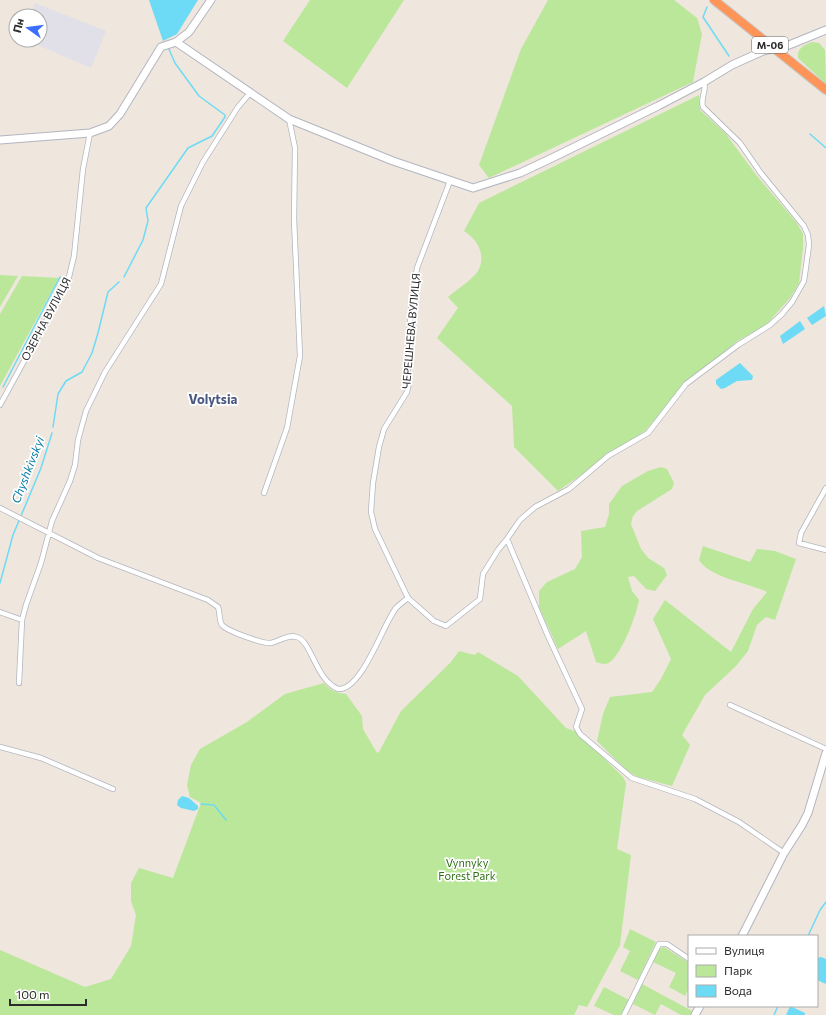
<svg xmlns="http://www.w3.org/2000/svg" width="826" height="1015" font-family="Commissioner,sans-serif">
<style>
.industrial{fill:#e1dfe7}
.green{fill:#bae799}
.water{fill:#6ddbf5}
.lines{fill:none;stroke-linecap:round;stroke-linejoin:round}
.stream{stroke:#6ddbf5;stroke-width:1.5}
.street-casing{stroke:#b2b6c0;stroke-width:6}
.secondary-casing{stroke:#b2b6c0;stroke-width:9}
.highway-casing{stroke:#c8c8c8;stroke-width:10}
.street{stroke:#fff;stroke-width:4.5}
.secondary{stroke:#fff;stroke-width:7}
.highway{stroke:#ff9459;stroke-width:8}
.labels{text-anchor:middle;stroke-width:3.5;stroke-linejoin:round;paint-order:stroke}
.shield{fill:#fff;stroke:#6b6b6b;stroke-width:1}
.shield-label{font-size:10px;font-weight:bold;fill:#2c2c2c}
.street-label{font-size:11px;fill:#2c2c2c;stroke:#fff}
.park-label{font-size:11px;fill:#306f17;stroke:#fff}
.water-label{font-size:12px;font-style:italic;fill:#077ca6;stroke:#fff}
.quarter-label{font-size:13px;font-weight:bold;fill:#4a5880;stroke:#fff}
</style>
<rect width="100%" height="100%" fill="#efe6de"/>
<path class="industrial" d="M 35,3 L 106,31 L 91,68 L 26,40 L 40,40 L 40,16 L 30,16 Z"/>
<path class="green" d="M 310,0 L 404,0 L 347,88 L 283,41 Z
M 548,0 L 674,0 L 697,18 L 702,34 L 693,82 L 489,178 L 479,165 L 521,49 Z
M 812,42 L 819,43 L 825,50 L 826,84 L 798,58 C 797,48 804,45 812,42 Z
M 699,95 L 700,110 L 725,133 L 757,176 L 797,223 L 803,234 L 803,248 L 799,283 L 790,298 L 766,325 L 736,342 L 686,384 L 645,431 L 558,491 L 514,447 L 512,406 L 437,338 L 458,308 L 448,297 C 455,291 473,279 478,271 C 487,255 477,239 464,231 L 479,203 Z
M 0,275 L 18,276 L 0,307 Z
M 22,276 L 59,278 L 0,386 L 0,314 Z
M 661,467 L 667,469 L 674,483 L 672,489 L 637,511 L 633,516 L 631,524 L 641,549 L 648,558 L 664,568 L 667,575 L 655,591 L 646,589 L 634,576 L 628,577 L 632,591 L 639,600 C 637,613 620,661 606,664 C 603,664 599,663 596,662 L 586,631 L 558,649 L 539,607 L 539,591 L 547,582 L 575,569 L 582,557 L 581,531 L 605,527 L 609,514 L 609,504 L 622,486 L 648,471 Z
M 703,546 L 750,562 L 757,549 L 775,551 L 796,559 L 775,620 L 766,617 L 757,625 L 748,651 L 736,666 L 705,695 L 682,735 L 690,745 L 672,786 L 638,777 L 626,770 L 597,741 L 603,714 L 610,697 L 652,692 L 661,679 L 671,659 L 653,619 L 665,600 L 731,652 L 753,609 L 767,592 C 749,583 710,578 699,560 Z
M 459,651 L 475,655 L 478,652 L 518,676 L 566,728 L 577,732 L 623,777 L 626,783 L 617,849 L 631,855 L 620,945 L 587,1007 L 579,1005 L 574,1015 L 0,1015 L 0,950 L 85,987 L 111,979 L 131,946 L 136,915 L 131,901 L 131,883 L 139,868 L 173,878 L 201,803 L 190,797 L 187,785 L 191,765 L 200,749 L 247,722 L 285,694 L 324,683 C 330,690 336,693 346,694 L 362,716 L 363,729 L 377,753 L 379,752 L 401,711 L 451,662 Z
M 630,929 L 656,942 L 638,980 L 620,971 L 630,951 L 623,947 Z
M 664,947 L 689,963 L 689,988 L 685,996 L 669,987 L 676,973 L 653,962 L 658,949 Z
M 642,984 L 694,1012 L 692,1015 L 681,1015 L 661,1004 L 655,1015 L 633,1004 Z
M 604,987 L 629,1000 L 622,1015 L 614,1015 L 594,1006 Z"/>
<path class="water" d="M 149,0 L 198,0 L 177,34 L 163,41 Z
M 824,306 L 826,316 L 812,325 L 807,318 Z
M 800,321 L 805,329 L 783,344 L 780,336 Z
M 740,363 L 753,376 L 752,380 L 737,381 L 725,388 L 721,389 L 716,384 L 716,380 Z
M 182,796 L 189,798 L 198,806 L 198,809 L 194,811 L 181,808 L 177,805 L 178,800 Z
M 821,957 L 826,959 L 826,984 L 817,980 L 817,958 Z
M 790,1006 L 805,1013 L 805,1015 L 786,1015 Z"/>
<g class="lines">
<path class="stream" d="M 707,7 L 703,17 L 729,56
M 810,134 L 826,148
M 124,277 L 143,240 L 148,221 L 146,208 L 188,148 L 212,136 L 225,117 L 225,115 L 199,96 L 175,63 L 168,47
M 3,387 L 60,277
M 53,427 L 58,394 L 66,381 L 82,372 L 92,353 L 98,333 L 108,292 L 119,282
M 0,583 L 13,535 L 41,468 L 52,433
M 201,804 L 214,805 L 226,820
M 808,936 L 820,910 L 826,902
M 774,1015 L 778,1006"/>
<defs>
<path id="street" d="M 450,181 L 417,268 L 411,309 L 407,363 L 409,383 L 407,392 L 384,429 L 379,447 L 373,483 L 371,512 L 375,529 L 408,598 L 434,621 L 446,626 L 480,599 L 483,574 L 498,550 L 507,539 L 520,520 L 535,507 L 569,489 L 608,456 L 648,433 L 686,384 L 738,345 L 770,325 L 782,314 L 792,302 L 804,281 L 809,245 L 808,235 L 804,226 L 760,172 L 740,143 L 703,107 C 700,98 707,91 704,82
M 0,405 L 68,281 L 74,256 L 83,169 L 90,133
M 826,488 L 801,533 L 799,543 L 826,550
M 264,493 L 287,428 L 300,356 L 294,219 L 295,148 L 289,119
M 0,508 L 98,558 L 208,600 L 218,607 C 220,612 219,621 222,625 C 227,631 263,644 271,643 C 280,641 288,634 297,637 C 312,642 315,679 338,689 C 362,691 383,624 396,608 C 399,605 404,601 408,598
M 507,539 L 548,636 L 582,709 L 576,727 L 580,734 L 632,778 L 695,799 L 739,822 L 784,853
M 0,612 L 22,620
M 19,683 L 22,620 L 26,605 L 41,563 L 52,521 L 70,481 L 75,465 L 78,440 L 86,411 L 105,372 L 161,284 L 181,206 L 203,162 L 238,107 L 250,93
M 730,705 L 826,749
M 0,747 L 41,758 L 113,789
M 624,1015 L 659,944 L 667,944 L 689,959"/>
<path id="secondary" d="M 176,42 L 289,119 L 393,161 L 473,188 L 520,173 L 552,158 L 658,106 L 704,82 L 732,65 L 763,51 L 789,45 L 826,30
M 0,140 L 90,133 L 109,126 L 120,114 L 161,47 L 176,42 L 189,32 L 211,0
M 742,936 L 784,853 L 802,825 L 808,813 L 826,753
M 695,1015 L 700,1006"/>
<path id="highway" d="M 714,0 L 826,90"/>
</defs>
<use href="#street" class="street-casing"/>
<use href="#secondary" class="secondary-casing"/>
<use href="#highway" class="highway-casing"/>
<use href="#street" class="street"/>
<use href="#secondary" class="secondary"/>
<use href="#highway" class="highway"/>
</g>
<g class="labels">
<rect class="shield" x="752" y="37" width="36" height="16" rx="3"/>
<g class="shield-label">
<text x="770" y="49">М-06</text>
</g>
<g class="street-label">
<text transform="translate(46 319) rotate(-62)" y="4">ОЗЕРНА ВУЛИЦЯ</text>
<text transform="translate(411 331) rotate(-85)" y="4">ЧЕРЕШНЕВА ВУЛИЦЯ</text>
</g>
<g class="park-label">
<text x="467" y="867">Vynnyky<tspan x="467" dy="13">Forest Park</tspan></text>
</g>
<g class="water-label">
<text transform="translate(28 470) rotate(-69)" y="4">Chyshkivskyi</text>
</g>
<g class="quarter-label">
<text x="213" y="404">Volytsia</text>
</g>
</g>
<rect x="688" y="935" width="130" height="72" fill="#ffffff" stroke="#ababab"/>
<rect x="696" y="948" width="20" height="6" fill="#ffffff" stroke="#ababab"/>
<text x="724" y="955" font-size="12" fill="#2c2c2c">Вулиця</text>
<rect x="696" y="965" width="20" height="12" fill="#bae799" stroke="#ababab"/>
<text x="724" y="975" font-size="12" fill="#2c2c2c">Парк</text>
<rect x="696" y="985" width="20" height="12" fill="#6ddbf5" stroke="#ababab"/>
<text x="724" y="995" font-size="12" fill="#2c2c2c">Вода</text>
<g transform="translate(28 28) rotate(284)"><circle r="19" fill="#ffffff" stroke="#ababab"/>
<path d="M0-3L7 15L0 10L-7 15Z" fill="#3b6fff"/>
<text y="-6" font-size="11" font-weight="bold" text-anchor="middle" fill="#2c2c2c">Пн</text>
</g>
<path d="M10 999v6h76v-6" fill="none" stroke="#2c2c2c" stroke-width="2"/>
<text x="16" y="999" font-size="12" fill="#2c2c2c" stroke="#ffffff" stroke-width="3" paint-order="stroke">100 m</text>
</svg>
